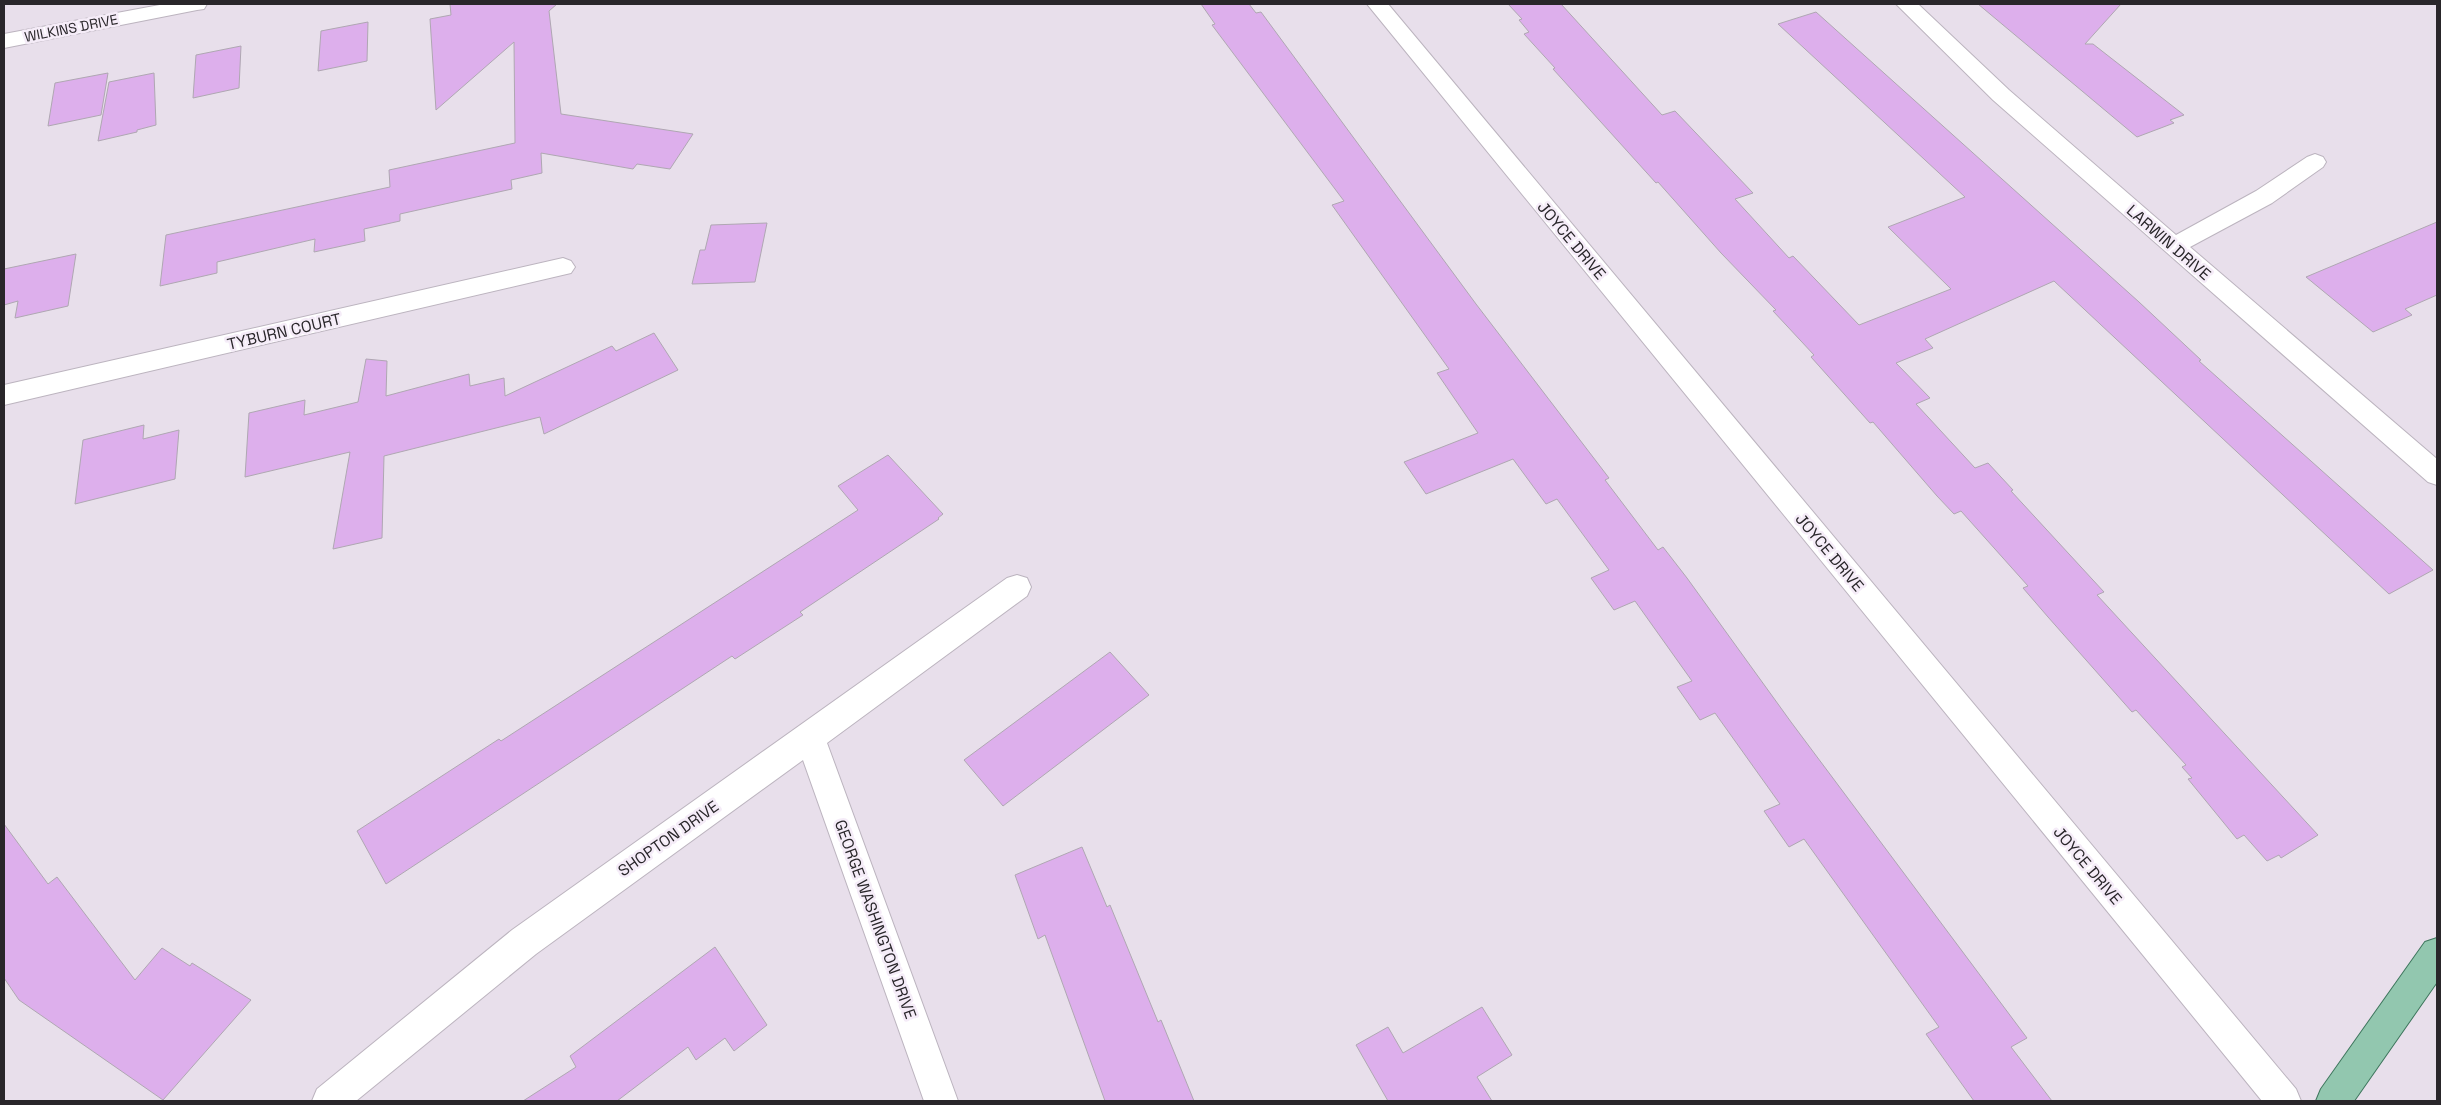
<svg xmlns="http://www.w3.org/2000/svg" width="2441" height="1105" font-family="'Space Grotesk',sans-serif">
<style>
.building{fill:#ddafec;stroke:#afa7b2}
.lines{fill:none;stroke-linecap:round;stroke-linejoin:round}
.minor-casing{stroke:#bcb4bf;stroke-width:2}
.major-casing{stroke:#3e765d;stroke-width:2}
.minor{fill:#fff;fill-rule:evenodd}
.major{fill:#92c7af;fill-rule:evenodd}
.labels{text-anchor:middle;stroke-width:5;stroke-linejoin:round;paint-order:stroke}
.far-street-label{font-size:14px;fill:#29262a;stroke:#f5ecf8}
.street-label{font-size:16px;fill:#29262a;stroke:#f5ecf8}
</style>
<rect width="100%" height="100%" fill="#e8dfeb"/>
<path class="building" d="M 450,4 L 557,4 L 549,11 L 561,114 L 693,134 L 670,169 L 637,164 L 633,169 L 541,153 L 542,173 L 511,180 L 512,189 L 400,214 L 400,221 L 364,229 L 365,241 L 314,252 L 315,239 L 217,262 L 217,273 L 160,286 L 166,235 L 390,187 L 389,170 L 515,143 L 514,42 L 436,110 L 430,19 L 451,15 Z
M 1201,4 L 1249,4 L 1256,13 L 1261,12 L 1476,304 L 1609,478 L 1605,480 L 1658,550 L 1663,547 L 1687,578 L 1791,722 L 2027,1038 L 2011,1047 L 2052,1101 L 1974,1101 L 1926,1034 L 1939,1027 L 1804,839 L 1789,847 L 1764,811 L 1780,804 L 1715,713 L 1700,720 L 1677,687 L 1692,681 L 1635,601 L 1614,610 L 1591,578 L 1609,570 L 1557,499 L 1546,504 L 1513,459 L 1426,494 L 1404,462 L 1478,433 L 1437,373 L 1449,369 L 1332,205 L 1344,201 L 1212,25 L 1215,24 Z
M 1508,4 L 1561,4 L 1662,115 L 1675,111 L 1753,193 L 1735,199 L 1789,258 L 1793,256 L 1859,325 L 1951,289 L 1888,227 L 1965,197 L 1778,24 L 1816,12 L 2139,302 L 2201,360 L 2199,361 L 2433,570 L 2389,594 L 2054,281 L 1925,339 L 1933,348 L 1896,363 L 1930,398 L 1916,404 L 1975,468 L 1988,463 L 2013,490 L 2011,491 L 2104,592 L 2097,595 L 2318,835 L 2281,858 L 2279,855 L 2267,861 L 2244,835 L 2237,839 L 2188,779 L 2192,778 L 2182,767 L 2186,765 L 2136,710 L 2132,712 L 2048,617 L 2023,588 L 2028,586 L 1961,511 L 1954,514 L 1937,496 L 1873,422 L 1870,423 L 1811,357 L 1814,355 L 1773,311 L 1776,310 L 1721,253 L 1658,182 L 1656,183 L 1553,69 L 1555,68 L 1524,34 L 1529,32 L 1519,20 L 1522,19 Z
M 1978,4 L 2121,4 L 2085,44 L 2093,44 L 2184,115 L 2170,120 L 2174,123 L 2137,137 Z
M 368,22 L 367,61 L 318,71 L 321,31 Z
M 241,46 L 239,88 L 193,98 L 196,55 Z
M 108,73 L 101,115 L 48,126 L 55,83 Z
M 154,73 L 156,125 L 137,130 L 137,132 L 98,141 L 109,82 Z
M 2437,222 L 2437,295 L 2405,309 L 2412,315 L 2373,332 L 2306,277 Z
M 767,223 L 755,282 L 692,284 L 700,250 L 705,250 L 711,225 Z
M 76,254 L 68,306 L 15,318 L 18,301 L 4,305 L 4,269 Z
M 654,333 L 678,370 L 544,434 L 540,417 L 384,456 L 382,538 L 333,549 L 350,452 L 245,477 L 249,413 L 305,400 L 304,415 L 358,402 L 366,359 L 387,361 L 386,396 L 469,374 L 470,386 L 504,378 L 505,396 L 612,346 L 616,351 Z
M 144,425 L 143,439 L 179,430 L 175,479 L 75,504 L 83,440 Z
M 888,455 L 943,514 L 938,518 L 939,519 L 800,612 L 803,615 L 735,659 L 732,656 L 386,884 L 357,831 L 499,739 L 501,741 L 858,510 L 838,486 Z
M 1110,652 L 1149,695 L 1003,806 L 964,760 Z
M 4,824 L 48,884 L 57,877 L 135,980 L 162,948 L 190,966 L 192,963 L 251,1000 L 163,1100 L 19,1000 L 4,978 Z
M 1082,847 L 1107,907 L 1110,905 L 1158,1022 L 1161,1020 L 1194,1101 L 1105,1101 L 1045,935 L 1038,939 L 1015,875 Z
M 715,947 L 767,1025 L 734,1051 L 725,1038 L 696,1060 L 688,1047 L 617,1101 L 523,1101 L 576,1067 L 570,1056 Z
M 1482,1007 L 1512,1055 L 1477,1077 L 1492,1101 L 1388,1101 L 1356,1045 L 1388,1027 L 1403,1053 Z"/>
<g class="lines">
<defs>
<path id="minor" d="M 165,4 L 207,4 L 204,9 L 197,10 L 4,48 L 4,34 Z
M 1367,4 L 1388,4 L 2296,1089 L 2301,1101 L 2262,1101 Z
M 1896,4 L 1918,4 L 2009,90 L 2176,235 L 2256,191 L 2307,157 L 2315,154 L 2323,157 L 2326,162 L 2323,167 L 2272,203 L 2190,247 L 2437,459 L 2437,485 L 2428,482 L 1993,100 Z
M 563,258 L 571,261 L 575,267 L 571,273 L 4,405 L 4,385 Z
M 1017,575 L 1027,578 L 1031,587 L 1027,596 L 827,743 L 958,1101 L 924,1101 L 803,760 L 536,954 L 356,1101 L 312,1101 L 317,1089 L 512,930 L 1007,578 Z"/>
<path id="major" d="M 2437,938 L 2437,982 L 2354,1101 L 2316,1101 L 2321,1089 L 2425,942 Z"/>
</defs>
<use href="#minor" class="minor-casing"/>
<use href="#major" class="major-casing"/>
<use href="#minor" class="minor"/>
<use href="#major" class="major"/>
</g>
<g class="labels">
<g class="far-street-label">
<text transform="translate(71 28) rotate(-11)" y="5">WILKINS DRIVE</text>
</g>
<g class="street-label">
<text transform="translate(1572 240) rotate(50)" y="6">JOYCE DRIVE</text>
<text transform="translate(2169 242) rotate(41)" y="6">LARWIN DRIVE</text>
<text transform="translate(284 331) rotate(-13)" y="6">TYBURN COURT</text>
<text transform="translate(1830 552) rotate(50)" y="6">JOYCE DRIVE</text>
<text transform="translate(668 838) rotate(-35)" y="6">SHOPTON DRIVE</text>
<text transform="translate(2088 865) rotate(50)" y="6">JOYCE DRIVE</text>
<text transform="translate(876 919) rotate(70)" y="6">GEORGE WASHINGTON DRIVE</text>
</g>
</g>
<rect width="2441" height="1105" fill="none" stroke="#29262a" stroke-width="10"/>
</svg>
